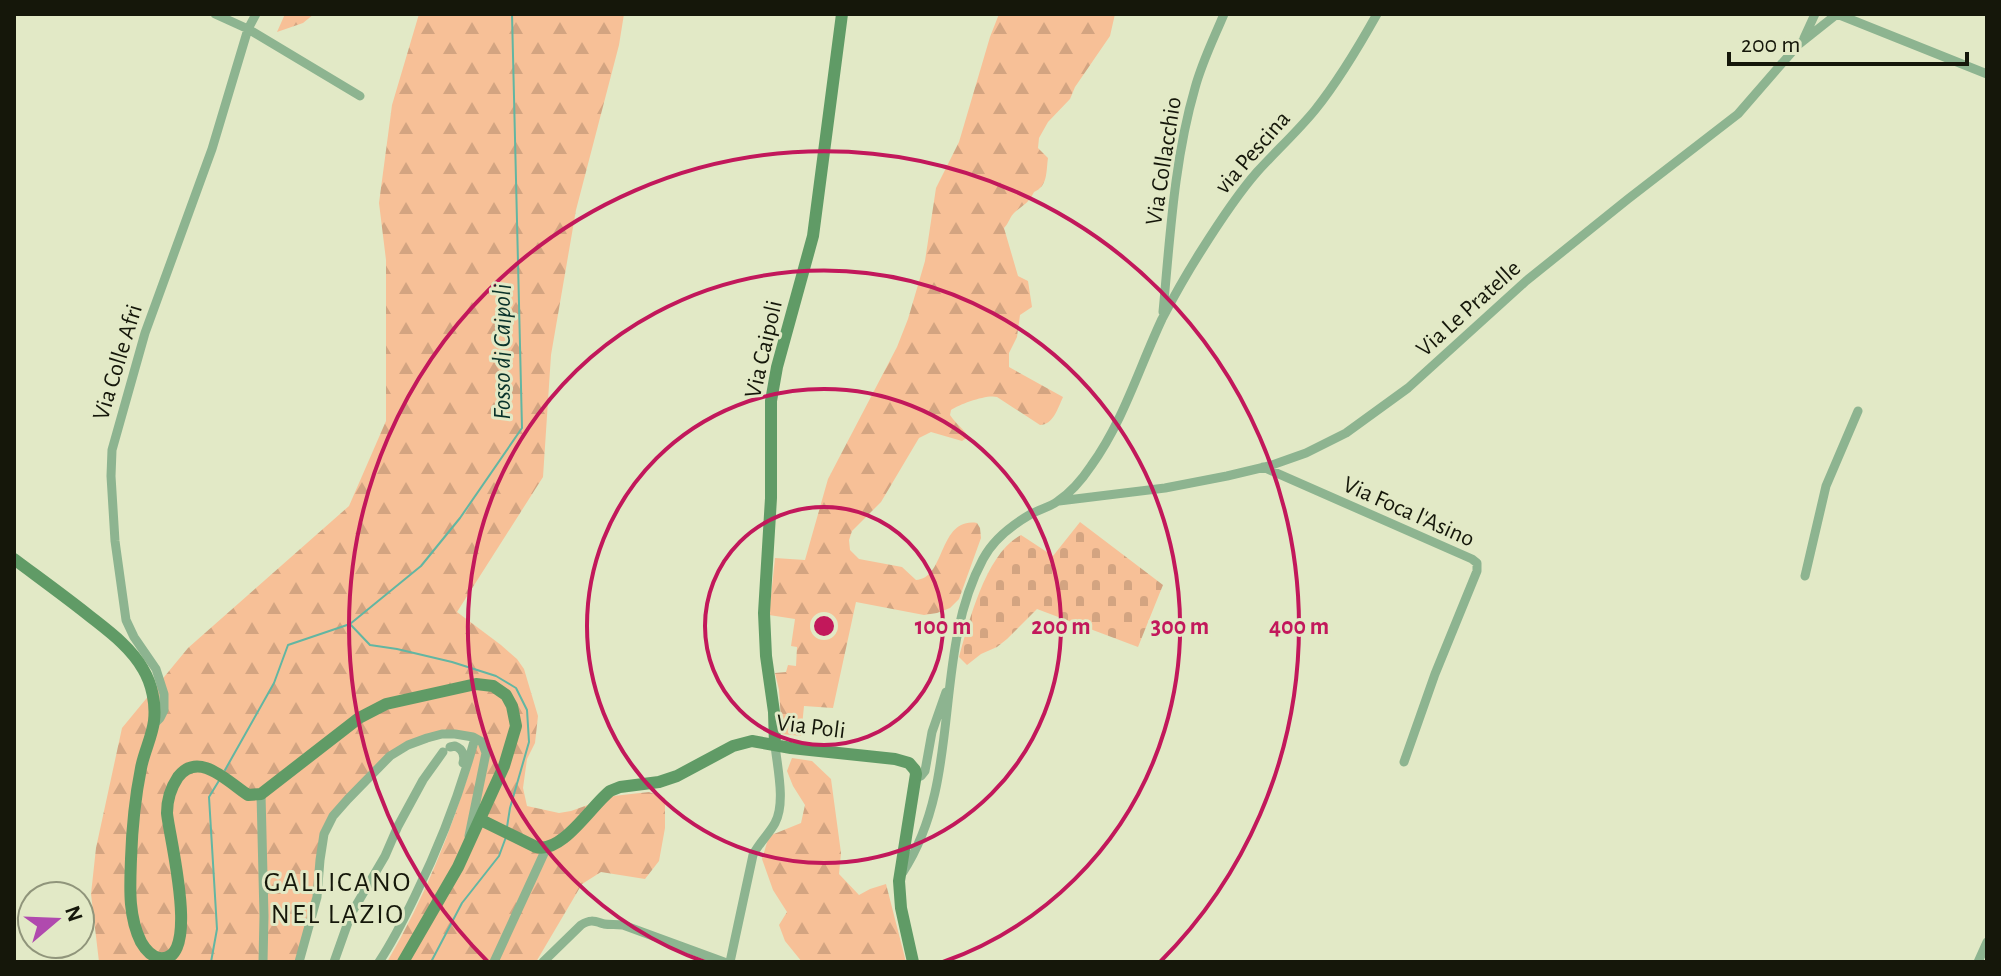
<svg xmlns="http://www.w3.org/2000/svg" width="2001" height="976" font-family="'Alegreya Sans',sans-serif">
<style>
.forest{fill:url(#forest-firs)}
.cemetery{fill:url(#cemetery-stones)}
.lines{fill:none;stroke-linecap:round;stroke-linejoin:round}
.stream{stroke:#62b6a2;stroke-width:2}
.street{stroke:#8db490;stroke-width:9}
.secondary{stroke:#609b66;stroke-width:12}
.ring{fill:none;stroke:#c2185b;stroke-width:4}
.labels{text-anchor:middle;stroke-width:6;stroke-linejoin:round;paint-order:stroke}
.street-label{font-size:24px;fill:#15170a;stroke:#e2e9c6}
.water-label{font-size:26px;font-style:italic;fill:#09322a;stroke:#e2e9c6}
.quarter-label{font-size:28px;letter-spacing:2px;fill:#15170a;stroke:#e2e9c6}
.centre{fill:#c2185b;stroke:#e2e9c6;stroke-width:4}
.ring-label{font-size:24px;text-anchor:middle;font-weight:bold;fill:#c2185b;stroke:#e2e9c6;stroke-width:6;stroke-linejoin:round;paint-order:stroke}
</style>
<defs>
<pattern id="forest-firs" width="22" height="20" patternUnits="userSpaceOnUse" patternTransform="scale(2)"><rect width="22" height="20" fill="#f7c097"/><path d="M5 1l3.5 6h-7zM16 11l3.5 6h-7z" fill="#d3a481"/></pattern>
<pattern id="cemetery-stones" width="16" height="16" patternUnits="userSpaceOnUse" patternTransform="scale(2)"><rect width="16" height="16" fill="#f7c097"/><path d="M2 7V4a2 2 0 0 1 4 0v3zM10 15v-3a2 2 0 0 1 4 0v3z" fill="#d3a481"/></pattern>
</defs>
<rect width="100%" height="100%" fill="#e2e9c6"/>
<path class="forest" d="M 285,14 L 314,14 L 303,23 L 277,32 Z
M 419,14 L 624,14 L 619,45 L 576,210 L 551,355 L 543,477 L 457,612 L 501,645 L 517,659 L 524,669 L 538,716 L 535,743 L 527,759 L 523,788 L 527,806 L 559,813 L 571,811 L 613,796 L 649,792 L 665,798 L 665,828 L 659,861 L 645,879 L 601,872 L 582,884 L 536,962 L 387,962 C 427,894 456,820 477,745 L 473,737 L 455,734 L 398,751 L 328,825 L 299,962 L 99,962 L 91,894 L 96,848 L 122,728 L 188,648 L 349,506 L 386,421 L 386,260 L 379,203 L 392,105 Z
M 999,14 L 1115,14 L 1110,36 L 1075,87 L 1070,99 L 1048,122 L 1039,138 L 1038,148 L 1048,158 C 1046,172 1048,186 1034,192 C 1029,203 1023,205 1015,212 C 1010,216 1009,223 1004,228 L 1018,276 L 1028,281 L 1032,307 L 1020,315 L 1017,337 L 1009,353 L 1009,367 L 1063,397 C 1058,408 1053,425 1040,425 L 997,397 C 987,394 960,404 951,410 L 950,415 C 955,423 966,431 968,437 L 962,441 L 931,432 L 919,438 L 881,502 L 852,531 L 849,540 L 850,550 L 859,559 L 902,567 L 916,580 C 946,579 938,517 977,523 L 980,528 L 981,538 L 959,599 L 950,608 L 937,613 L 924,615 L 856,602 L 833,708 L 804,706 L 801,736 L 782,734 L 779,690 L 775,673 L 786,672 L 788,665 L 796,666 L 797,647 L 791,646 L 795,619 L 769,615 L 775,558 L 805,560 L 828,479 L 897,347 L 908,319 L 925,261 L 936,188 L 959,142 L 990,37 Z
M 792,758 L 812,761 L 831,779 L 841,853 L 839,874 L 859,895 L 870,889 L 886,884 L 906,962 L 802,962 L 785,941 L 779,925 L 787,912 L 773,890 L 762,859 L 769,836 L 801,823 L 805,805 L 793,786 L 787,771 Z"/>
<path class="cemetery" d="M 1080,522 L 1163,585 L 1138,647 L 1037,609 L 1007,639 L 997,647 L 981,654 L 967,665 L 959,657 C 969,621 986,553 1021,535 L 1053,556 Z"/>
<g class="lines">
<path class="stream" d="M 225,770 L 274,683 L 288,645 L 350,624
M 507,827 L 510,808 L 529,742 L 527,710 L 516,688 L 496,676 L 452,662 L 397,649 L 370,645 L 350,624 L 421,566 L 460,518 L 522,428 L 512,14
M 211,962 L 217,929 L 209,797 L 220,779
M 431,962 L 462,903 L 499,856 L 506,837"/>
<path class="street" d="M 215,14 L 248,29 L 360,96
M 1837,14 L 1987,74
M 1804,38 L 1815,14
M 1163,312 C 1170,238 1174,160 1195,88 C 1202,62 1214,38 1224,14
M 1263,467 L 1472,559 L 1477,563 L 1477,571 L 1435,674 L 1404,762
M 1059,501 L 1165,488 L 1227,476 L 1269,466 L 1306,453 L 1346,433 L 1408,388 L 1526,281 L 1628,199 L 1738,114 L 1798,45 L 1837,14
M 1805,576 L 1826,486 L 1858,411
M 154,724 L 160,718 L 164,710 L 164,694 L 156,669 L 134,637 L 126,620 L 115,541 L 111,476 L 112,450 L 145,333 L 212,149 L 248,29 L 256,14
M 450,747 L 455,746 C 463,749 465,756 463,763
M 915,777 L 921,776 L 925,771 L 932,732 L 946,692
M 261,794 L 264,916 L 263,962
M 903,872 C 964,778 931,656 983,559 C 993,540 1012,525 1031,514 C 1040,509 1050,507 1058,501 C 1070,493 1083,478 1091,466 C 1123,422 1139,368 1162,319 C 1174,296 1187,273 1201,251 C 1218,224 1236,196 1257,172 C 1276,151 1297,132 1315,110 C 1339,80 1358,48 1377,14
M 299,962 L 317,897 L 320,860 L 324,834 L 333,816 L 348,799 L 390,756 L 408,745 L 427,738 L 442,734 L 455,734 L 473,737 L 482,742 L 486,753 L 469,836
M 334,962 L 351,914 L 385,856 L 398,826 L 423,780 L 443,752
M 379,962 C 393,941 404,919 415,896 C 440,845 460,793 475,738
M 494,962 L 546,849
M 543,962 L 581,925 C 591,919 594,921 604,924 C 610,925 617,924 623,925 L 724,962
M 730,962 L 753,855 C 759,843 769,834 775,823 C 786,803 777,766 775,745
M 1978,962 L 1987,942"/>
<path class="secondary" d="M 14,559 C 38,577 63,595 87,614 C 107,630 130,646 143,669 C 152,684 156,704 154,721 C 152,737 144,752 141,768 C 135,798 132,829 131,859 C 130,887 128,916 141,942 C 145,949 151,956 159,958 C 203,965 168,832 167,813 C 167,799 170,789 178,777 C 199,750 228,782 248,795 L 261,794 L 359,718 L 386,704 L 476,684 L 493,686 L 506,695 L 512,706 L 516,726 L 504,766 L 458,867 L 403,962
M 775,745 L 774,712 L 766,656 L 764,613 L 771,498 L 771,401 L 777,367 L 813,236 L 842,14
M 481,820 L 536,847 C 562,854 591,806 610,791 L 620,787 L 659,782 L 677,776 L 733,746 L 752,741 L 791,748 L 895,759 L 909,763 L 915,770 L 916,774 L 899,881 L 901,908 L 913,962"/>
</g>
<g class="ring">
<circle cx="824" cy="626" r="119"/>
<circle cx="824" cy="626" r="237"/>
<path d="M705 962A356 356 0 1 1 943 962"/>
<path d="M488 962A475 475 0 1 1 1160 962"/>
</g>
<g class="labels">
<g class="street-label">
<text transform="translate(1252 152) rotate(-49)" y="8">via Pescina</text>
<text transform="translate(1163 161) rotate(-81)" y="8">Via Collacchio</text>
<text transform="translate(1468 308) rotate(-42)" y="8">Via Le Pratelle</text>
<text transform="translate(763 349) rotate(-77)" y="8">Via Caipoli</text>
<text transform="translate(117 362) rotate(-73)" y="8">Via Colle Afri</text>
<text transform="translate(1409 511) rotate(24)" y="8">Via Foca l'Asino</text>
<text transform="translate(811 726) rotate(7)" y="8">Via Poli</text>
</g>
<g class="water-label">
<text transform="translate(501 352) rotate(-90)" y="9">Fosso di Caipoli</text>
</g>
<g class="quarter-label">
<text x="338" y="891">GALLICANO<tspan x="338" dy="32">NEL LAZIO</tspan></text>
</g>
</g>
<circle cx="824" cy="626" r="12" class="centre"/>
<g class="ring-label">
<text x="943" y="634">100 m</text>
<text x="1061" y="634">200 m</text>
<text x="1180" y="634">300 m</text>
<text x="1299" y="634">400 m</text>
</g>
<rect width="2001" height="976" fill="none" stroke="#15170a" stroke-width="32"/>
<g transform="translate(56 920) rotate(71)"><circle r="38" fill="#e2e9c6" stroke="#90957b" stroke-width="2"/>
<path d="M0-6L14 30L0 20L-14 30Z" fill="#b04aae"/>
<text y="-12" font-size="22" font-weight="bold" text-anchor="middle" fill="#15170a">N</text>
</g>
<path d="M1729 52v12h238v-12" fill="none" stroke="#15170a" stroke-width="4"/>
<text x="1741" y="52" font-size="24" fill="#15170a" stroke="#e2e9c6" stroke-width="6" paint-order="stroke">200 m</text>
</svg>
